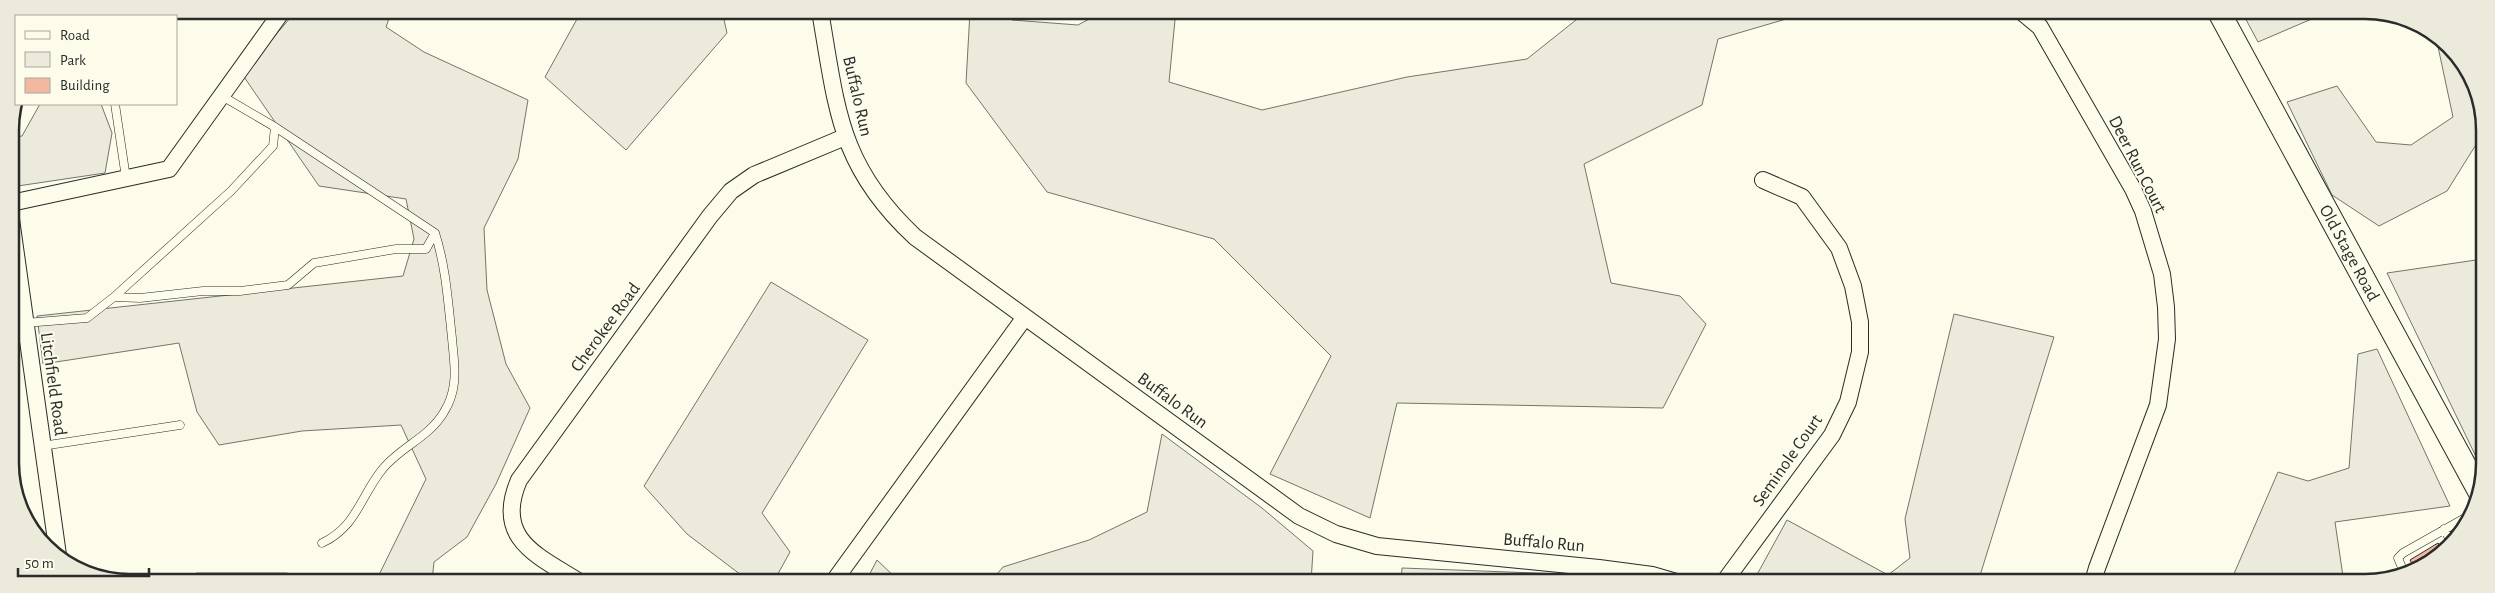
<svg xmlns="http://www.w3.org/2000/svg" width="2495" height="593" font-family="'Alegreya Sans',sans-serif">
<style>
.green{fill:#ecebdb;stroke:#74746e}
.building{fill:#f2b8a0;stroke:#2b2b2b}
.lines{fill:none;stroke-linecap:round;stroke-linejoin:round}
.lane-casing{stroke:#2b2b2b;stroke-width:9}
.street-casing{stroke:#2b2b2b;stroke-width:18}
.secondary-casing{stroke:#2b2b2b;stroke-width:24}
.lane{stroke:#fdfbea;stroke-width:8}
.street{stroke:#fdfbea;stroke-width:16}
.secondary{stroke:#fdfbea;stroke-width:22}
.labels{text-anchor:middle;stroke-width:4;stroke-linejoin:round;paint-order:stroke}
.street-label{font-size:18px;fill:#2b2b2b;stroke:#fdfbea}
.rim{fill:none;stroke:#2b2b2b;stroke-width:2.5}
</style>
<rect width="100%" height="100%" fill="#fdfbea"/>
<path class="green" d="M 297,10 L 392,10 L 386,27 L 424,52 L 528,100 L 518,159 L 484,228 L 487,290 L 506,364 L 530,408 L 496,484 L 467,537 L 434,562 L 432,581 L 376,581 L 426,479 L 401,425 L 302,431 L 219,445 L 197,412 L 179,343 L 43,364 L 37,316 L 403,276 L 414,239 L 406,199 L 319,186 L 242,74 Z
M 582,10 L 722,11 L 727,33 L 626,150 L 545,77 Z
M 970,11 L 1014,11 L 1012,20 L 1078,25 L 1104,11 L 1154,11 L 1175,20 L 1169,82 L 1262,110 L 1407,77 L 1527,59 L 1586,12 L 1810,12 L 1718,39 L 1702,105 L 1584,164 L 1611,283 L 1680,296 L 1706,324 L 1663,408 L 1397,403 L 1370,518 L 1270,474 L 1331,356 L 1214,239 L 1047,192 L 966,83 Z
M 2242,12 L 2328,12 L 2258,42 Z
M 2443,41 L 2450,45 L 2483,107 L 2483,142 L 2477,143 L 2447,191 L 2379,226 L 2332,195 L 2287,102 L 2337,86 L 2376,142 L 2411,145 L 2453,117 L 2437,42 Z
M 40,104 L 101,104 L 112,133 L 105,173 L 11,187 L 10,138 L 22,136 Z
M 2483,259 L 2483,471 L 2387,273 Z
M 771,282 L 868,340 L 762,513 L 790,552 L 774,581 L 749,581 L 687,534 L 644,486 Z
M 1954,314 L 2054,337 L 1978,582 L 1826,582 L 1823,580 L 1815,582 L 1756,582 L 1754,580 L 1787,520 L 1888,575 L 1910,558 L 1905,519 Z
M 2377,349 L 2450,506 L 2335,522 L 2344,583 L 2230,583 L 2278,472 L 2308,481 L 2349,468 L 2358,354 Z
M 1162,434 L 1262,508 L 1313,551 L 1311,582 L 991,581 L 1003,567 L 1089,540 L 1147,512 Z
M 877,560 L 899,581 L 866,581 Z
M 1402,568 L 1562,574 L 1561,582 L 1401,582 Z
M 196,573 L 287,573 L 299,581 L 190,581 Z"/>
<path class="building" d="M 2438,543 L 2444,553 L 2416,571 L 2410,560 Z"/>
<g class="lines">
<defs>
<path id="lane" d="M 103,15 L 103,16
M 115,104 L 126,178
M 114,297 L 140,298 L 203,291 L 240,291 L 288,285 L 314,263 L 396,249 L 426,249 L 435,233 L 275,127
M 25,323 L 87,318 L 114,297 L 231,191 L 273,146 L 275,127 L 222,96
M 42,446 L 180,425
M 2444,529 L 2452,543
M 322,543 C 356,527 360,498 381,471 C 398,448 429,438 444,412 C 449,404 453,392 454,383 C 456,369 453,352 452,338 C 448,302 446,267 435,233
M 2405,575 L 2398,558 L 2403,553 L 2472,514"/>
<path id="street" d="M 820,11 C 837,108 838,165 915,237 L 1299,516 L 1336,534 L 1377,546 L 1599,568 L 1652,575 L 1676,582
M 2022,12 L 2040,27 L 2133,189 L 2143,211 L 2162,274 L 2166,307 L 2167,339 L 2158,405 L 2097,568 L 2093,582
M 11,203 L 169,169 L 283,10
M 11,219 L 58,555
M 578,581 C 536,555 494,538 519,480 L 710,216 L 731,191 L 754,175 L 845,137
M 834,581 L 1025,317
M 1724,582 L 1832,435 L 1848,402 L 1860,352 L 1860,322 L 1853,286 L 1839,248 L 1802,197 L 1763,180"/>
<g id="secondary">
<path id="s1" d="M 2219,12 L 2480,493"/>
</g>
</defs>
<use href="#lane" class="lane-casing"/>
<use href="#street" class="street-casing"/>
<use href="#secondary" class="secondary-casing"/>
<use href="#lane" class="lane"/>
<use href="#street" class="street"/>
<use href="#secondary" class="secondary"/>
</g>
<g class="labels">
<g class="street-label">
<text transform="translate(858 96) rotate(77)" y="6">Buffalo Run</text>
<text transform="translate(2138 164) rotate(63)" y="6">Deer Run Court</text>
<text dy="6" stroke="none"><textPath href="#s1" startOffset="274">Old Stage Road</textPath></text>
<text transform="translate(605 327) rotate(-54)" y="6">Cherokee Road</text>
<text transform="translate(54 384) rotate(82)" y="6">Litchfield Road</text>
<text transform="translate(1173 400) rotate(36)" y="6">Buffalo Run</text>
<text transform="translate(1787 460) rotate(-55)" y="6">Seminole Court</text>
<text transform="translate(1544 542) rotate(5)" y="6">Buffalo Run</text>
</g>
</g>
<path d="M0 0H2495V593H0ZM130 19H2365A111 111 0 0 1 2476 130V463A111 111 0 0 1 2365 574H130A111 111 0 0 1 19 463V130A111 111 0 0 1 130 19Z" fill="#eceadb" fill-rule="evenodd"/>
<path class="rim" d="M130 19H2365A111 111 0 0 1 2476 130V463A111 111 0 0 1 2365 574H130A111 111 0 0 1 19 463V130A111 111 0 0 1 130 19Z"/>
<rect x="15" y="15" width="162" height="90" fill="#fdfbea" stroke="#a9a89e"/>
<rect x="25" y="31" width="25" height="8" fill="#fdfbea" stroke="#a9a89e"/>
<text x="60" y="40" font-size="15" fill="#2b2b2b">Road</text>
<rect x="25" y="52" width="25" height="15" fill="#ecebdb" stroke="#a9a89e"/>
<text x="60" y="65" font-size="15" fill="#2b2b2b">Park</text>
<rect x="25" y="78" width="25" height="15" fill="#f2b8a0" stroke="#a9a89e"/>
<text x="60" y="90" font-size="15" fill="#2b2b2b">Building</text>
<path d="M18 568v8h131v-8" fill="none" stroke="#2b2b2b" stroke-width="2.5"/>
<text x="25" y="568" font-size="15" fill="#2b2b2b" stroke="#fdfbea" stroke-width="4" paint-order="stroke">50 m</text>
</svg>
